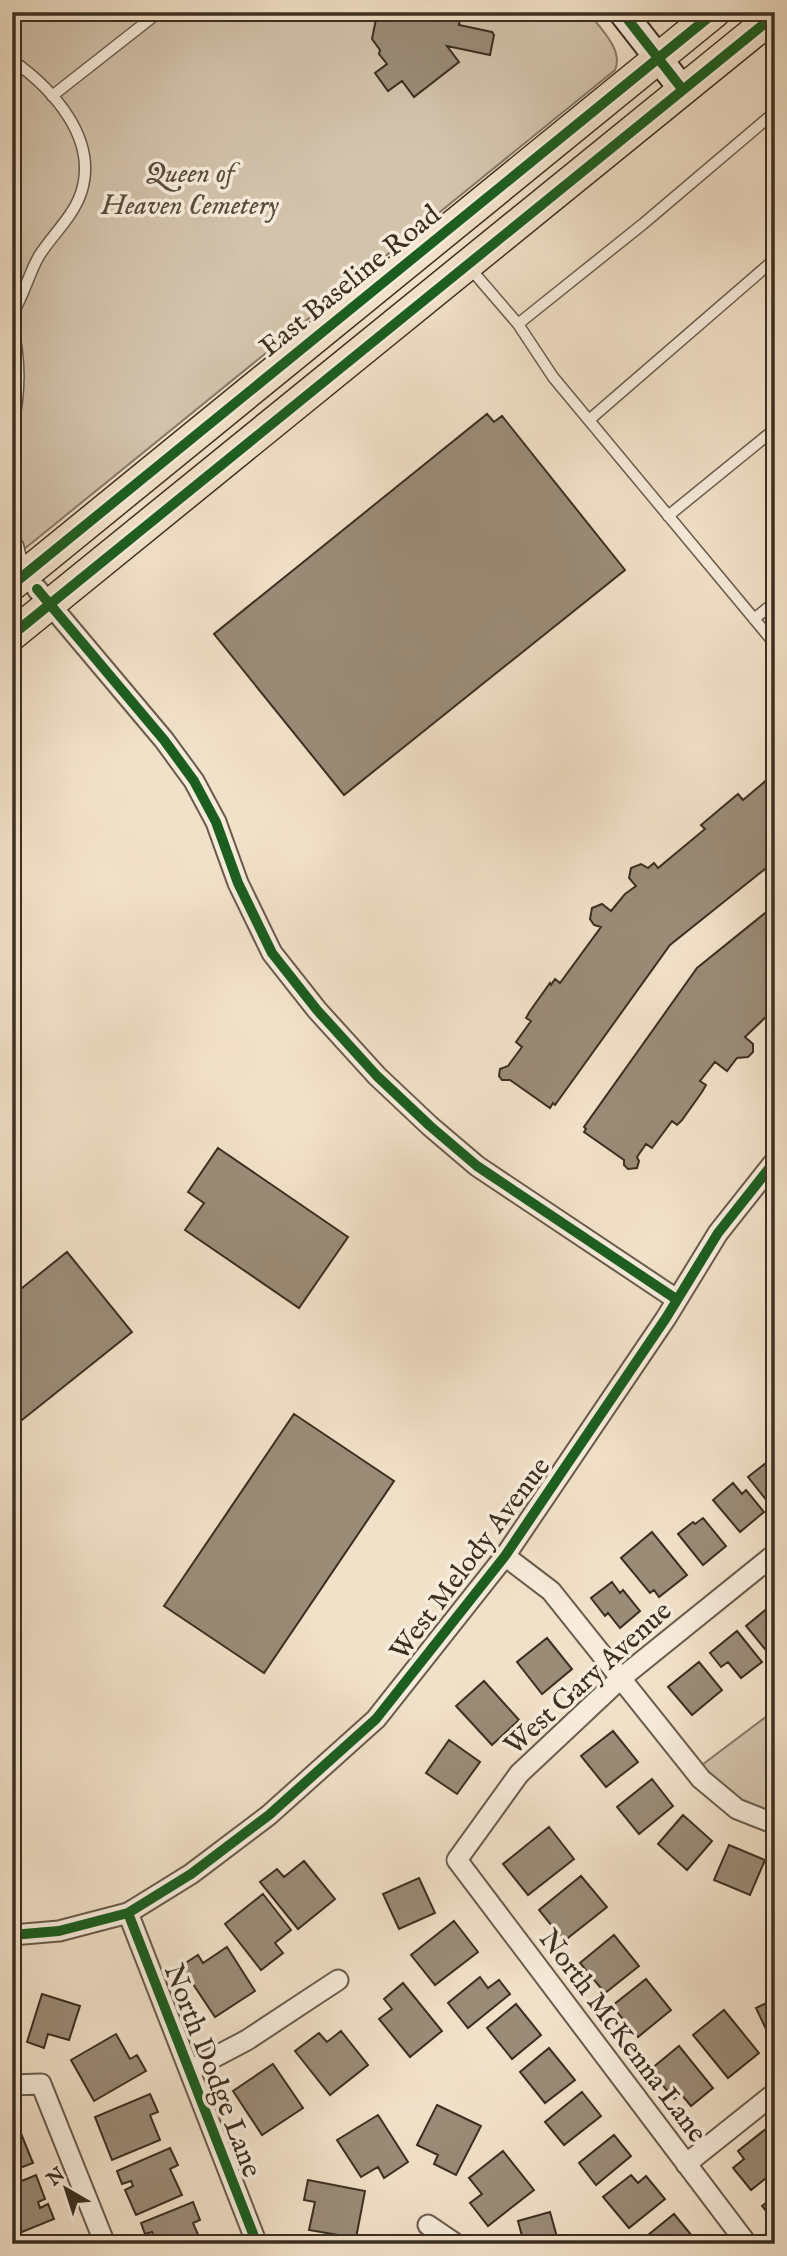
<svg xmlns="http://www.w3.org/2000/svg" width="787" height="2256" font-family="'IM FELL English',serif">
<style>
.green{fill:#d3c3ac;stroke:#887966;stroke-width:2}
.building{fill:#9b8c78;stroke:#3c2f21;stroke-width:2}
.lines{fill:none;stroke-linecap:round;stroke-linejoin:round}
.lane-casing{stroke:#6a5c4b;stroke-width:13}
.street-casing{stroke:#6a5c4b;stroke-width:23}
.secondary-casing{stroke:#3c2f21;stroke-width:30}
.primary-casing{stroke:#3c2f21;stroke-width:33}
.lane{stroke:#f7ecdc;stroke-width:10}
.street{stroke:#f7ecdc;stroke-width:19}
.secondary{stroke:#f7ecdc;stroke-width:26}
.primary{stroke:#f2e1c9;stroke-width:30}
.cycleway-casing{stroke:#f7ecdc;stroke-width:15}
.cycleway{stroke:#1b5e20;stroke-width:10}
.labels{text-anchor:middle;stroke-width:7;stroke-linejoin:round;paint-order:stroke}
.park-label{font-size:28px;font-style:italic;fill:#5a4d3d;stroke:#f7ecdc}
.street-label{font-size:28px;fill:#3c2f21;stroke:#f7ecdc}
</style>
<rect width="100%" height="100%" fill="#f2e1c9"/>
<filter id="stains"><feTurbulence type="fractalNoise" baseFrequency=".00286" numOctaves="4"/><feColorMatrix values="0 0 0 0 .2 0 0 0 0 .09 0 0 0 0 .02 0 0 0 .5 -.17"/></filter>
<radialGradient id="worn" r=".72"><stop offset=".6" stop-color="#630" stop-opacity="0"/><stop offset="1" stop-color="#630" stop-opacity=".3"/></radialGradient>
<path class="green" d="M 12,12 L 588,12 C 600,28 624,50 615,70 L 12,559 Z
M 775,1710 L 775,1824 L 694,1771 Z"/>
<path class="building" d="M 385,12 L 461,12 L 459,25 L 492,32 L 494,35 L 490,55 L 447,46 L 459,62 L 414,97 L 402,81 L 388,91 L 375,73 L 387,64 L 379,54 L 380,50 L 372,39 L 376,19 Z
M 487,414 L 494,422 L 502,416 L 625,570 L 344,795 L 214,634 Z
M 769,778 L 772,783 L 775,781 L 775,861 L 670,945 L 555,1105 L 553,1103 L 550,1108 L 510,1080 L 502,1080 L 499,1076 L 500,1069 L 508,1066 L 522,1047 L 516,1042 L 531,1021 L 526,1018 L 530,1011 L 550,983 L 551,985 L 555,979 L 560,983 L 601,927 L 594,925 L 590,919 L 592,908 L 602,904 L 611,911 L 625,894 L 636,886 L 629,878 L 631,868 L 641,864 L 648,868 L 654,863 L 658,868 L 705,829 L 701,825 L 738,794 L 743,800 Z
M 775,905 L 775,1017 L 770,1013 L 745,1037 L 753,1044 L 753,1052 L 748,1057 L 737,1058 L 727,1071 L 715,1062 L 700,1081 L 706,1085 L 702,1092 L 682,1120 L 677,1125 L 672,1121 L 652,1148 L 646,1144 L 637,1157 L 639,1161 L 637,1168 L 628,1169 L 624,1165 L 624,1160 L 584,1132 L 586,1129 L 584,1127 L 697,968 Z
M 218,1148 L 348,1237 L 299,1308 L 185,1230 L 204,1203 L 188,1192 Z
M 67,1252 L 132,1332 L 12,1428 L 12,1296 Z
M 294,1414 L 394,1481 L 264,1673 L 164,1606 Z
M 775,1456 L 775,1504 L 771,1506 L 748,1477 Z
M 733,1483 L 742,1494 L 746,1490 L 764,1512 L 740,1532 L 713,1500 Z
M 703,1518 L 726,1546 L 703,1565 L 678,1534 L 693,1522 L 695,1524 Z
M 652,1532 L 687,1575 L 659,1597 L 654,1590 L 650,1593 L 621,1558 Z
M 612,1582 L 620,1593 L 623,1590 L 640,1611 L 620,1628 L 608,1613 L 605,1616 L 591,1598 Z
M 775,1602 L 775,1650 L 769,1654 L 746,1626 Z
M 737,1631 L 762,1662 L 741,1678 L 728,1662 L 721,1667 L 710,1653 Z
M 547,1638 L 572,1669 L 542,1694 L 517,1662 Z
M 699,1662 L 722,1690 L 692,1715 L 668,1687 Z
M 484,1681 L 519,1720 L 492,1745 L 456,1706 Z
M 613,1731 L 638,1762 L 606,1787 L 581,1756 Z
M 449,1740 L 480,1762 L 457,1794 L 426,1773 Z
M 652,1779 L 673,1806 L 639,1834 L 617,1807 Z
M 683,1815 L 712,1841 L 687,1870 L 658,1844 Z
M 549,1827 L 574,1859 L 528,1895 L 503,1864 Z
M 729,1845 L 765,1860 L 750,1895 L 714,1880 Z
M 304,1861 L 335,1899 L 298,1929 L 260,1882 L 277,1869 L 284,1877 Z
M 581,1876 L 607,1907 L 564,1941 L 539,1910 Z
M 419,1878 L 435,1913 L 399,1929 L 383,1894 Z
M 263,1894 L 291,1930 L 275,1943 L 283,1953 L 261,1970 L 225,1924 Z
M 454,1921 L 478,1952 L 435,1985 L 411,1955 Z
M 614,1935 L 639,1966 L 605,1993 L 580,1963 Z
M 227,1947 L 255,1991 L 215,2017 L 181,1966 L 198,1955 L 203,1963 Z
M 480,1977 L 488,1988 L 499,1980 L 510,1994 L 468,2028 L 448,2003 Z
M 646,1979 L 671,2010 L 638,2037 L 612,2006 Z
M 403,1983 L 442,2031 L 410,2057 L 379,2019 L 392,2009 L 384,1999 Z
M 42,1994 L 80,2006 L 69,2040 L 48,2034 L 44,2048 L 27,2042 Z
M 775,1999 L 775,2043 L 773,2044 L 756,2008 Z
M 516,2004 L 541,2035 L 512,2059 L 487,2028 Z
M 724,2010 L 759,2053 L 728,2078 L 693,2035 Z
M 341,2031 L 368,2065 L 330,2095 L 295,2051 L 319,2033 L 327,2042 Z
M 116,2034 L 130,2059 L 137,2055 L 146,2071 L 94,2101 L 71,2060 Z
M 679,2046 L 713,2088 L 691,2106 L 681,2094 L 674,2099 L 650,2070 Z
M 549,2048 L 575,2080 L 545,2103 L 520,2072 Z
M 273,2064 L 303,2108 L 262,2135 L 233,2091 Z
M 582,2092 L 601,2116 L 564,2145 L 545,2122 Z
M 150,2094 L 158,2112 L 150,2115 L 160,2140 L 112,2160 L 95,2117 Z
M 437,2105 L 481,2126 L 456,2175 L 434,2164 L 438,2155 L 417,2145 Z
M 378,2115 L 408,2162 L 384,2178 L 378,2167 L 361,2177 L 337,2140 Z
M 15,2119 L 33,2163 L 12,2171 L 12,2120 Z
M 772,2124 L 775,2128 L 775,2171 L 751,2190 L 733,2168 L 744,2159 L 738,2151 Z
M 614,2135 L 631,2156 L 596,2185 L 579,2163 Z
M 170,2148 L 178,2165 L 170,2169 L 182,2195 L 136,2215 L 125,2190 L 133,2186 L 131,2181 L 122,2184 L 117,2171 Z
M 503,2151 L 534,2190 L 488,2226 L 470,2203 L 482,2194 L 469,2178 Z
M 36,2175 L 45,2199 L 38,2202 L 40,2208 L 48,2204 L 54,2219 L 12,2236 L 12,2185 Z
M 631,2175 L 638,2183 L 646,2176 L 665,2199 L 629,2228 L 603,2197 Z
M 308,2180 L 365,2191 L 356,2238 L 309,2230 L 315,2202 L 304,2200 Z
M 775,2196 L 775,2222 L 762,2206 Z
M 193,2202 L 200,2220 L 193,2223 L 202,2244 L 152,2244 L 156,2242 L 152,2232 L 145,2234 L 141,2223 Z
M 550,2212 L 559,2244 L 511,2244 L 510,2239 L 522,2236 L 518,2221 Z
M 674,2214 L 693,2237 L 684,2244 L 637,2244 Z"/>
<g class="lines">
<defs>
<path id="lane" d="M 12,60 C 53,89 99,139 81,193 C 73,217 52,235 39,256 C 28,275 24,296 12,314
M 52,96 L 159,12
M 469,267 L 518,324 L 643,224 L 775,112
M 518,324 L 553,377 L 775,644
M 12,325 C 21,360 20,395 12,430
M 589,420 L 775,259
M 668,516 L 775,429
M 12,538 L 18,545 L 24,571
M 754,619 L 775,602"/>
<path id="street" d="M 37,589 L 164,740 L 194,781 L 216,822 L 238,883 L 272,953 L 317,1010 L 377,1076 L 430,1126 L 477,1166 L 676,1299
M 505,1556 L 551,1591 L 701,1779 L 737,1809 L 775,1824
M 128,1913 L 257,2244
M 12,1935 L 59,1931 L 128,1913 L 191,1874 L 269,1815 L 376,1719 L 505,1556 L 666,1318 L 718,1233 L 775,1161
M 190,2070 L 247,2040 L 338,1980
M 12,2085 L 41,2084 L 105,2244
M 686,2164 L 775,2093
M 428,2225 L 456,2244
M 747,2244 L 457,1860 L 519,1774 L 620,1679 L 775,1554"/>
<path id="secondary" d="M 622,12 L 683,90"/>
<path id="primary" d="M 12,585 L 715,12
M 12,635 L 775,15"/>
</defs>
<use href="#lane" class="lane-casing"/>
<use href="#street" class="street-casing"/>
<use href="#secondary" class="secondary-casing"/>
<use href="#primary" class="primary-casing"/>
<use href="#lane" class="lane"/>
<use href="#street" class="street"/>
<use href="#secondary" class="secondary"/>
<use href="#primary" class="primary"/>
<defs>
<path id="cycleway" d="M 622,12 L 683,90
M 12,585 L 715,12
M 37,589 L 164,740 L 194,781 L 216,822 L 238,883 L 272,953 L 317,1010 L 377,1076 L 430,1126 L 477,1166 L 676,1299
M 12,635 L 775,15
M 128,1913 L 257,2244
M 12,1935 L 59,1931 L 128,1913 L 191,1874 L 269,1815 L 376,1719 L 505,1556 L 666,1318 L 718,1233 L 775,1161"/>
</defs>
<use href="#cycleway" class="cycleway-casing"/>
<use href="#cycleway" class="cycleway"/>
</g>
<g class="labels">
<g class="park-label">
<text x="190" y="182">Queen of<tspan x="190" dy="32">Heaven Cemetery</tspan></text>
</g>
<g class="street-label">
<text transform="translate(349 280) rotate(-39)" y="10">East Baseline Road</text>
<text transform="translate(469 1558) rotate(-53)" y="10">West Melody Avenue</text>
<text transform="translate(587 1677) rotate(-42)" y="10">West Gary Avenue</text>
<text transform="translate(624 2035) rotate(53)" y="10">North McKenna Lane</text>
<text transform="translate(214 2070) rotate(69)" y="10">North Dodge Lane</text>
</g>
</g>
<rect width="787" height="2256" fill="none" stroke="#f2e1c9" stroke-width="42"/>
<rect x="14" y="14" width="759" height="2228" fill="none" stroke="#3c2f21" stroke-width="3.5"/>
<rect x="21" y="21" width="745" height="2214" fill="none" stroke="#3c2f21" stroke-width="2"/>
<g transform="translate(66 2189) rotate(321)" stroke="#f7ecdc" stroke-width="5" paint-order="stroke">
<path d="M0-5L12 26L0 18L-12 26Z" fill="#3c2f21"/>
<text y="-10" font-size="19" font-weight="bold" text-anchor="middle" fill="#3c2f21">N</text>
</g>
<rect width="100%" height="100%" filter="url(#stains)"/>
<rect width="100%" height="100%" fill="url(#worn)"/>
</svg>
